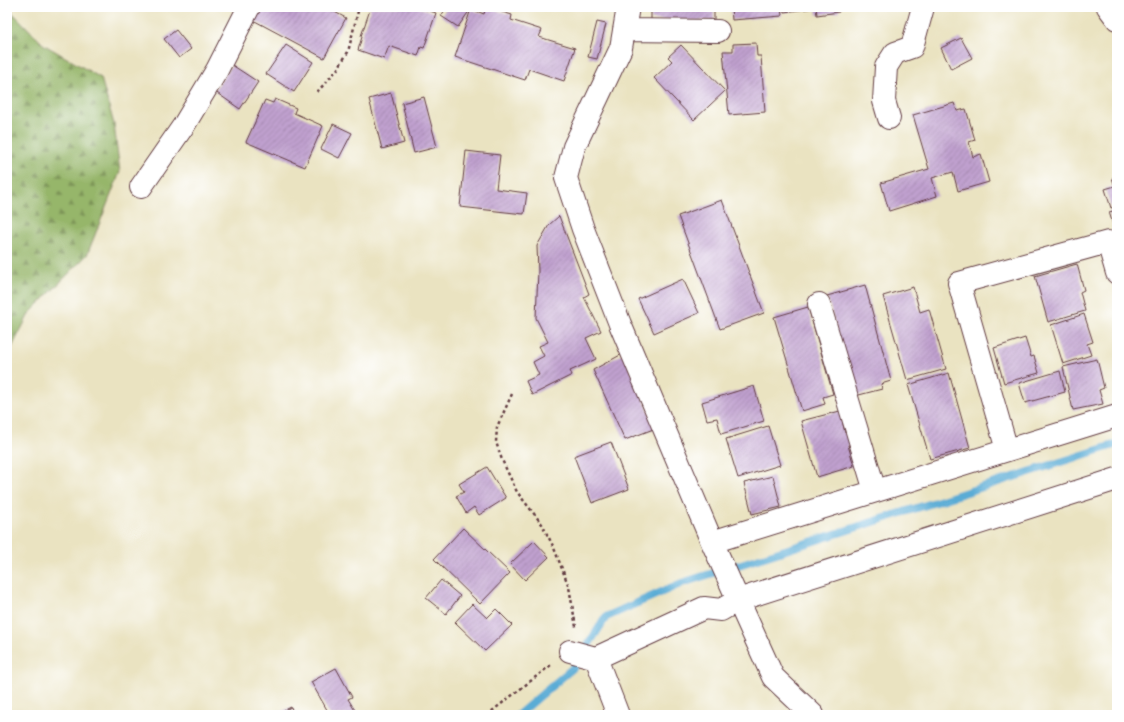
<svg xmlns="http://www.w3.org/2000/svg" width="1124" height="722" font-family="'Patrick Hand',sans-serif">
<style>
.forest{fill:url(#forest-firs);stroke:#706a4a}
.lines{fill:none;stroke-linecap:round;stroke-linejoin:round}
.stream{stroke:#5aacd5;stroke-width:8}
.building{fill:url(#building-hatch)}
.minor-casing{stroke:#623c42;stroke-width:24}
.path{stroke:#623c42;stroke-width:2.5;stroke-dasharray:3 3;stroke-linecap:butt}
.minor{stroke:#fff;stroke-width:22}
</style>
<defs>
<pattern id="forest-firs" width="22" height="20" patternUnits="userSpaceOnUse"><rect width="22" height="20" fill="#96b66a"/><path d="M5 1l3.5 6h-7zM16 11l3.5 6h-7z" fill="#7c9357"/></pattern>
<pattern id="building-hatch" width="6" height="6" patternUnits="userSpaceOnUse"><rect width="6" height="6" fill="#c0a0cf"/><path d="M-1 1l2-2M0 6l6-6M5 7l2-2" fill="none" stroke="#9e82a8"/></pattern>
</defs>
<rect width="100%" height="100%" fill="#fff"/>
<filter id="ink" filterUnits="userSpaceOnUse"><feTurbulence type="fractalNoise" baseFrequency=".025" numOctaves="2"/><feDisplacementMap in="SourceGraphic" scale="8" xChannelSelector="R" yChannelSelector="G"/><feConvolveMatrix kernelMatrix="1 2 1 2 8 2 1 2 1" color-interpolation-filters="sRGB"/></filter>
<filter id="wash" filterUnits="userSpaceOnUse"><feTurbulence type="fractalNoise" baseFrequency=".012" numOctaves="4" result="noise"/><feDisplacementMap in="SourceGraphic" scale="16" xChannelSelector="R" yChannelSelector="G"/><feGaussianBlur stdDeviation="0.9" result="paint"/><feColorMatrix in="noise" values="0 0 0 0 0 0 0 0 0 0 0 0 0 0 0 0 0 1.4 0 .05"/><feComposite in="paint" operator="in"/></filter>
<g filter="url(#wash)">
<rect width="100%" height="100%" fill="#eae3c1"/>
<path class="forest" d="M 7,7 L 43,44 L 101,78 L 114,124 L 120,172 L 87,255 L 29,314 L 7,357 Z"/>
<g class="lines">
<path class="stream" d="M 518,715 L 574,667 L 606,617 L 682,583 L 1117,444"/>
</g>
<g id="blocks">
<path class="building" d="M 261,7 L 325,7 L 346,18 L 324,58 L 253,20 Z
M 371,7 L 418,7 L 436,13 L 424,48 L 421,47 L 418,56 L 389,46 L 384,59 L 358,50 L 362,37 L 361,36 Z
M 447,7 L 472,7 L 458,27 L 441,16 Z
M 486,7 L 512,15 L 511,20 L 542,30 L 539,37 L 575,48 L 564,81 L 529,69 L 525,80 L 455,57 L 471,9 L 484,14 Z
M 651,7 L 714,7 L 714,21 L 651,20 Z
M 731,7 L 781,7 L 782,16 L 732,20 Z
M 783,7 L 815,7 L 815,8 L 784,12 Z
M 816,7 L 839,7 L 839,12 L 817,15 Z
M 597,22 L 606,24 L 597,59 L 588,57 Z
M 176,30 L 191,49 L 179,58 L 164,39 Z
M 961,38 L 972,58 L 951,69 L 941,48 Z
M 756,43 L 757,56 L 761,56 L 765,112 L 729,115 L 723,51 L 733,51 L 733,44 Z
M 286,45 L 313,62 L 294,92 L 266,74 Z
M 681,45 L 725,91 L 694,120 L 654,78 L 672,61 L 668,57 Z
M 232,65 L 258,82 L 240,109 L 214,91 Z
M 391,93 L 404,143 L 382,149 L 369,99 Z
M 424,97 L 437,147 L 414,153 L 402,103 Z
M 275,99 L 296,108 L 294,113 L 323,126 L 305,167 L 246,142 L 265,100 L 273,103 Z
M 954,103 L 957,111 L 966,109 L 975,140 L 969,142 L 973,157 L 981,154 L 989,182 L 958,191 L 953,172 L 932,178 L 937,196 L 889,211 L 881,183 L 929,169 L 913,115 Z
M 333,124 L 352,133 L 339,158 L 321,149 Z
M 466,151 L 500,155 L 496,189 L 527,193 L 524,214 L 460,207 Z
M 1117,177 L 1117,206 L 1111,208 L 1105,189 L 1115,186 L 1112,178 Z
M 722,200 L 764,313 L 720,329 L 678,216 Z
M 1117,210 L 1117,237 L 1109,212 Z
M 559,216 L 589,294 L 584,297 L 601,331 L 586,338 L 596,359 L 570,371 L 572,375 L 532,395 L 526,381 L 539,375 L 533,362 L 544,356 L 539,346 L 548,342 L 536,318 L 538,271 L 537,246 L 549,225 Z
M 1077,264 L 1084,290 L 1080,292 L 1085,311 L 1048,322 L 1035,276 Z
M 683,279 L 699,313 L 654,333 L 638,299 Z
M 865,285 L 891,381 L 881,384 L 882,389 L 855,396 L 827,296 Z
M 913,287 L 920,312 L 929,309 L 946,369 L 907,380 L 883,296 Z
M 808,307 L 833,394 L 823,397 L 825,404 L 802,411 L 774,317 Z
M 1084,314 L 1093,342 L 1087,344 L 1091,355 L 1063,364 L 1051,325 Z
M 1025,338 L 1031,357 L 1034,356 L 1039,373 L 1004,383 L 994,348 Z
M 624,353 L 656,428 L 625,440 L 593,370 Z
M 1097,359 L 1104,388 L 1099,390 L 1103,404 L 1073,410 L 1063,367 Z
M 1060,371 L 1065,392 L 1025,403 L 1019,383 Z
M 949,373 L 970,448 L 930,459 L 908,385 Z
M 754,386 L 764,421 L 721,434 L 717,418 L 707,420 L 702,402 Z
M 840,411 L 845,433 L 850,430 L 854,444 L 848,445 L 854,466 L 817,477 L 801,421 Z
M 768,426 L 780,465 L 738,478 L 726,439 Z
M 611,442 L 629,489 L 592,503 L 574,456 Z
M 487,467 L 506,498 L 479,515 L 474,507 L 466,513 L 456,496 L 464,492 L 459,484 Z
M 773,476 L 781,507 L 752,514 L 744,483 Z
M 463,528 L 510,573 L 480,604 L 434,559 Z
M 534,541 L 549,557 L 525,580 L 510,564 Z
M 441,580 L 460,596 L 446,614 L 426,598 Z
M 472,604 L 487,618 L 496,609 L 512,625 L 485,651 L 455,622 Z
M 336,668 L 352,697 L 348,699 L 356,712 L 350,715 L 330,715 L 311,682 Z
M 291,707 L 294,715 L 277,715 L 277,714 Z"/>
</g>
</g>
<g filter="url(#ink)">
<use href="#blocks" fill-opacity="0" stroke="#623c42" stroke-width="1"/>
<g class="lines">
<defs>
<path id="minor" d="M 628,7 L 621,48 L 574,147 L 566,178 L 583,229 L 620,324 L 712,542 L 753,633 L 773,677 L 813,715
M 1108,7 L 1117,19
M 624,30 L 718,31
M 889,118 L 884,101 L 886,67 L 895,53 L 912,47 L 923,7
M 141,187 L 184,125 L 217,70 L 249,7
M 819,304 L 875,491
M 1007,450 L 959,283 L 1108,242 L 1117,273
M 712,542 L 1117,416
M 570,651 L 596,658
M 618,715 L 596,658 L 704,608 L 721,610 L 738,600 L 1117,479"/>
</defs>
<use href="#minor" class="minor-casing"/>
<path class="path" d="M 317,92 L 337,70 L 348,52 L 359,7
M 512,394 L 497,427 L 496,442 L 502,460 L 517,492 L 542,524 L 554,548 L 569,587 L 576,627
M 487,715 L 551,665"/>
<use href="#minor" class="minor"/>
</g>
</g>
<rect width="1124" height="722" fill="none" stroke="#fff" stroke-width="24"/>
</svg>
